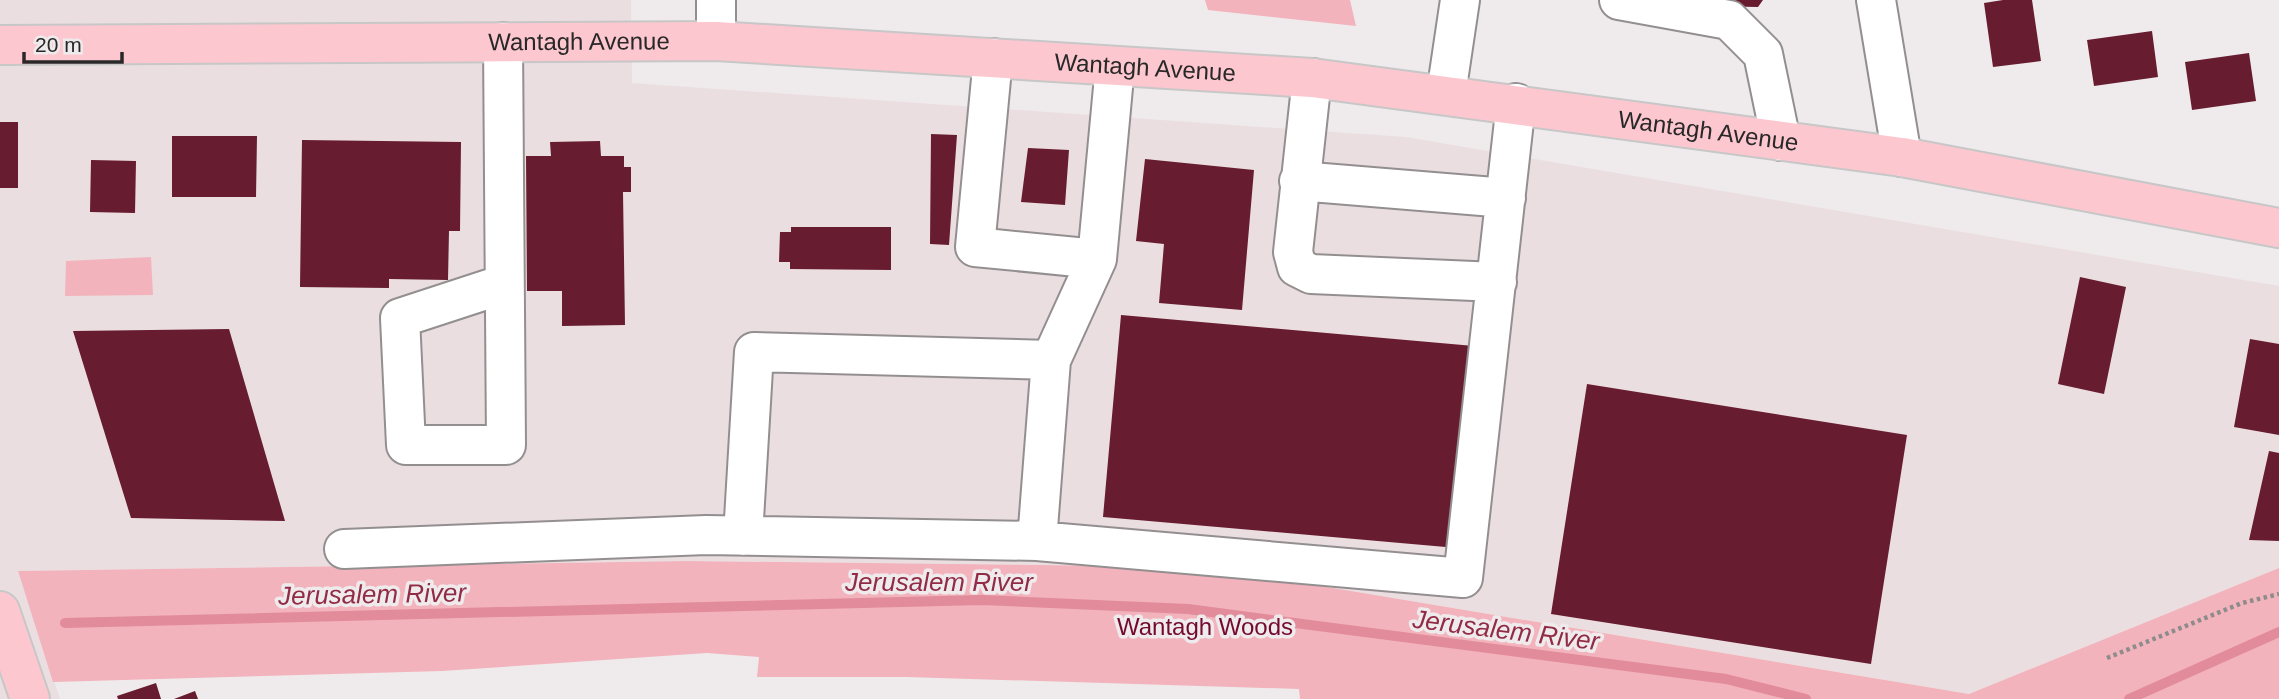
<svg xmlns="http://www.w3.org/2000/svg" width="2279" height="699" font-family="Helvetica,sans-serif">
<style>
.built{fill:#ebdee0}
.green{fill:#f2b3bc}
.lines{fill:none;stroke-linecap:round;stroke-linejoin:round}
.stream{stroke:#e28b9a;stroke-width:10}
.building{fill:#671c2f}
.minor-casing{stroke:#938f90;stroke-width:42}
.major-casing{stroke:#c7c7c7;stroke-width:42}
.path{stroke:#8d8b8b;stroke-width:4.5;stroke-dasharray:3.5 3.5;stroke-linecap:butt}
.minor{stroke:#fff;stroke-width:38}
.major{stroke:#fdc7d0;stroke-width:38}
.labels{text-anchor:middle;stroke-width:7;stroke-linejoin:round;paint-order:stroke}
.street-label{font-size:24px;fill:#292828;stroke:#efebec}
.park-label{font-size:24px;fill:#74092e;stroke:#efebec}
.water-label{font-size:26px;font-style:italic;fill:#922c46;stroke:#efebec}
</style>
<rect width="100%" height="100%" fill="#efebec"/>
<path class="built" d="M 0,0 L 631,0 L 632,83 L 1406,137 L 2279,286 L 2279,568 L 1969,694 L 1207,567 L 687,561 L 18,571 L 60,699 L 0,699 Z"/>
<path class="green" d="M 1205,0 L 1350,0 L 1356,26 L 1208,10 Z
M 151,257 L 153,295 L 65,296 L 66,261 Z
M 687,561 L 1207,567 L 1969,694 L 2279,568 L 2279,699 L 1300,699 L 1299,689 L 906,677 L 757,677 L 759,657 L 707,653 L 442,671 L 53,682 L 18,571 Z"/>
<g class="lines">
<path class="stream" d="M 65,623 L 982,600 L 1188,609 L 1726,679 L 1806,699
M 2129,699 L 2279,632"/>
</g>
<path class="building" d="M 1683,0 L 1763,0 L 1758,7 L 1701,6 Z
M 2003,0 L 2032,0 L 2041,61 L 1993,67 L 1984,3 Z
M 2152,31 L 2158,77 L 2094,86 L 2087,40 Z
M 2249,53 L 2256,101 L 2192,110 L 2185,62 Z
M 0,122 L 18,122 L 18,188 L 0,188 Z
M 931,134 L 957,135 L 949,245 L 930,244 Z
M 172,136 L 257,136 L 256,197 L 172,197 Z
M 302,140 L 461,142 L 460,231 L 449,231 L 448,280 L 389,279 L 389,288 L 300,287 Z
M 600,141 L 601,156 L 624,156 L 624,167 L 631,167 L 631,192 L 623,192 L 625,325 L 562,326 L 562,291 L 527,291 L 526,156 L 551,156 L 550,142 Z
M 1028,148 L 1069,150 L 1065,205 L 1021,202 Z
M 1145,159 L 1254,170 L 1242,310 L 1159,303 L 1164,244 L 1136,241 Z
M 91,160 L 136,161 L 135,213 L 90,212 Z
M 791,227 L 891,227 L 891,270 L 790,269 L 790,262 L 779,262 L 780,232 L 791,232 Z
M 2080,277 L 2126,287 L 2104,394 L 2058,384 Z
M 1121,315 L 1474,346 L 1457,548 L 1103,517 Z
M 229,329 L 285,521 L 131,518 L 73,331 Z
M 2250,339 L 2279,344 L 2279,435 L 2234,427 Z
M 1587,384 L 1907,435 L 1871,664 L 1551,614 Z
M 2269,451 L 2279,453 L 2279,541 L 2249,540 Z
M 156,683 L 161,699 L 118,699 L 117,696 Z
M 195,691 L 198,699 L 174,699 Z"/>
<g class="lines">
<defs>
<path id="minor" d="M 716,0 L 716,41
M 1619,0 L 1729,20 L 1763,54 L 1781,141
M 1876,0 L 1902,157
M 503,42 L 506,445 L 406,445 L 400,318 L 504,284
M 993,58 L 975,247 L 1097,259
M 1312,78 L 1293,252 L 1297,267 L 1311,274 L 1497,282
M 1446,94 L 1460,0
M 1299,181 L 1506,198
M 1051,360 L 1097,259 L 1115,66
M 743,536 L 754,352 L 1051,360 L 1037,541
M 344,549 L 706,535 L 1037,541 L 1463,578 L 1516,103"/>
<g id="major">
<path id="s1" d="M 0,45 L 716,41 L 1312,78 L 1902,157 L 2279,228"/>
<path d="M 0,611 L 30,699"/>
</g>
</defs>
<use href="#minor" class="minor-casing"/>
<use href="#major" class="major-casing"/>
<path class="path" d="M 2107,658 L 2242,603 L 2279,594"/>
<use href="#minor" class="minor"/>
<use href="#major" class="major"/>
</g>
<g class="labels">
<g class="street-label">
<text dy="8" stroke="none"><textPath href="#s1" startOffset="579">Wantagh Avenue</textPath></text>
<text dy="8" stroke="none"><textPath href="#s1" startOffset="1146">Wantagh Avenue</textPath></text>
<text dy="8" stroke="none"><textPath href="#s1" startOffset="1713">Wantagh Avenue</textPath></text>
</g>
<g class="park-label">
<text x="1205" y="635">Wantagh Woods</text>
</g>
<g class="water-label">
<text x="939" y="591">Jerusalem River</text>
<text transform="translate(372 594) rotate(-1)" y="9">Jerusalem River</text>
<text transform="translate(1506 630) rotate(7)" y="9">Jerusalem River</text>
</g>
</g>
<path d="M24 52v10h98v-10" fill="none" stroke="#292828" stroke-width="3.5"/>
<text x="35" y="52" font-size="21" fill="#292828" stroke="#efebec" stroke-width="5" paint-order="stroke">20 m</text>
</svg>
